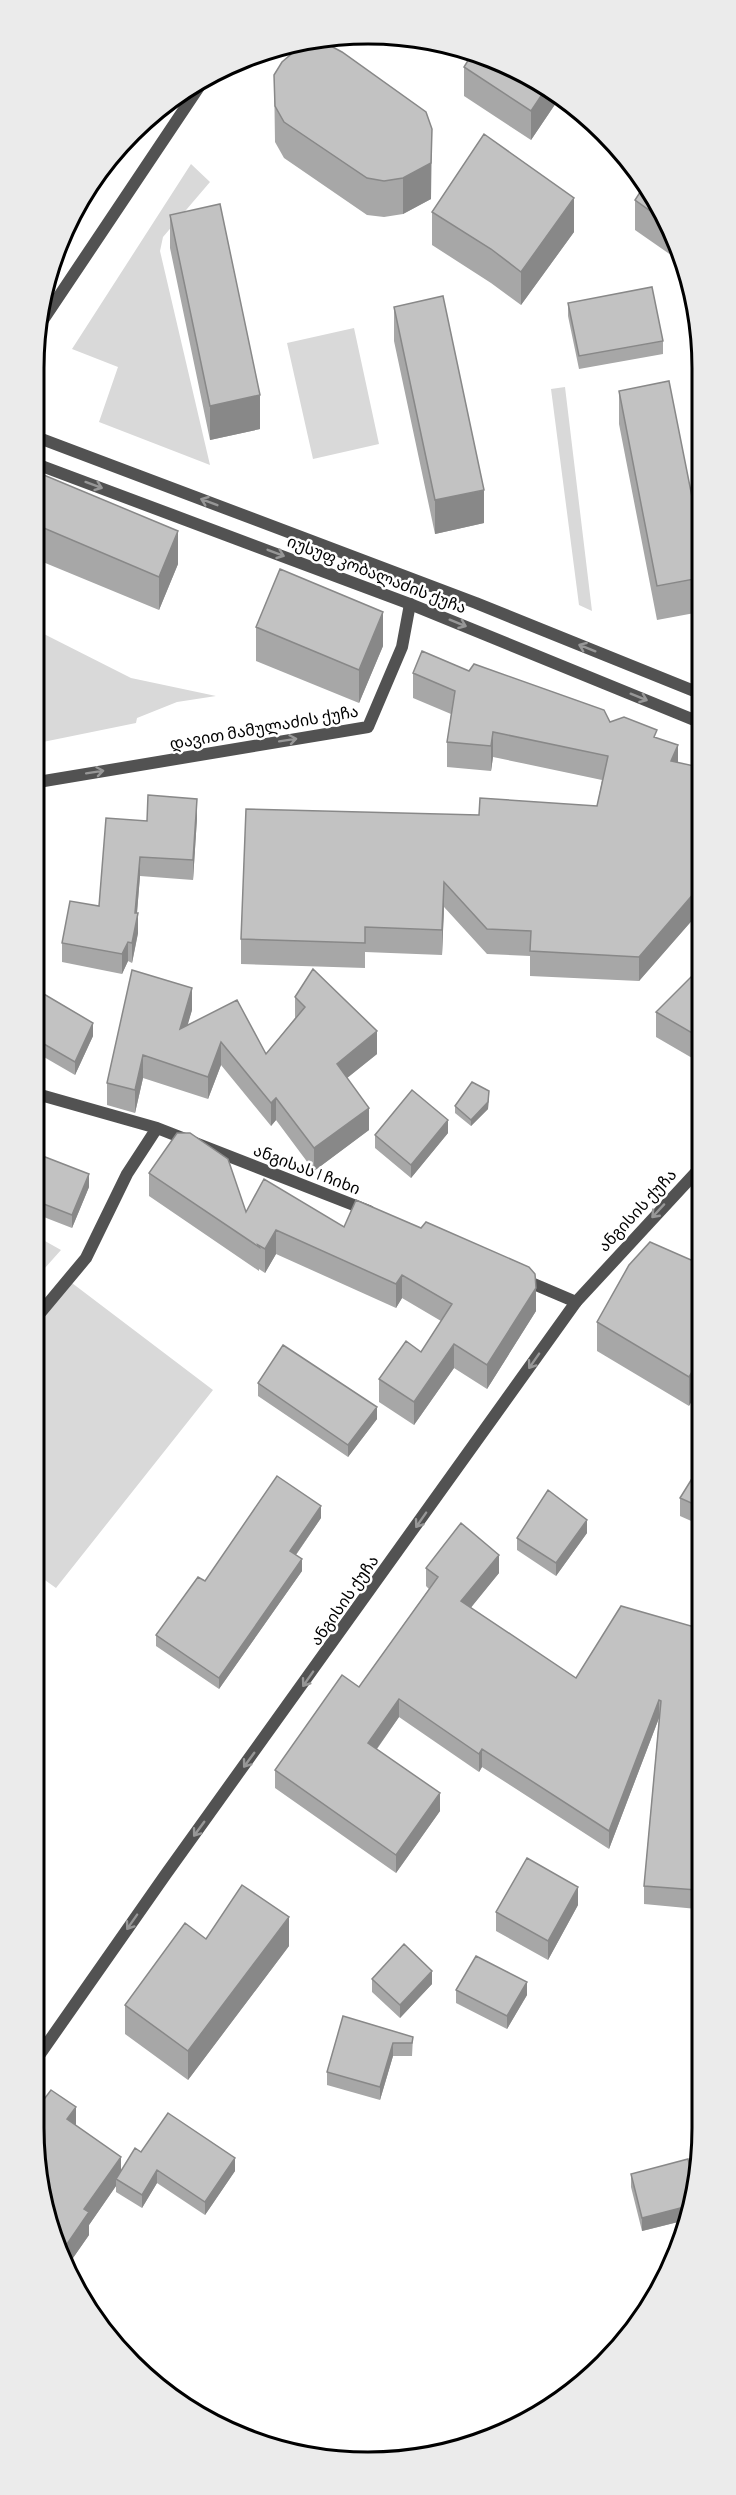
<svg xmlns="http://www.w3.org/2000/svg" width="736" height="2495" font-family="Barlow,'Noto Sans Georgian',sans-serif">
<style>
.green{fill:#d9d9d9}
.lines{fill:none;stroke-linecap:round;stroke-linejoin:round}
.minor{stroke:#525252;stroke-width:12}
.tertiary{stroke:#525252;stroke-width:12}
.wall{fill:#a7a7a7}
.shaded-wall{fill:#888}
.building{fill:#c2c2c2;stroke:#888;stroke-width:1.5}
.oneway{stroke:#979797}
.labels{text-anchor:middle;stroke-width:5;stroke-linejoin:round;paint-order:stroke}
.street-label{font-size:16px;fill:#000;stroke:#fff}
.rim{fill:none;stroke:#000;stroke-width:3}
</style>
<rect width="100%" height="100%" fill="#fff"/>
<path class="green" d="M 191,164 L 210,182 L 163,237 L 160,251 L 210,465 L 99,422 L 118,367 L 72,349 Z
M 354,328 L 379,444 L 313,459 L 287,343 Z
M 565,387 L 592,611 L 579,605 L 551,389 Z
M 38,631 L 131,678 L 216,696 L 177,702 L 137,718 L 136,723 L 38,743 Z
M 36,1236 L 61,1250 L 36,1278 Z
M 68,1280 L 213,1390 L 56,1588 L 35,1573 L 36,1318 Z"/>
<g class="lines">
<path class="minor" d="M 38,782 L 368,727 L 402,647 L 410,604
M 37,1094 L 157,1128 L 369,1211
M 522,1279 L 576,1302
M 36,1318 L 86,1258 L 127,1174 L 157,1128"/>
<path class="tertiary" d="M 39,326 L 203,81
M 39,438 L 476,603 L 699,693
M 39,465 L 410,604 L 699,722
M 33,2064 L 166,1874 L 576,1302 L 699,1169"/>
</g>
<path class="wall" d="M 464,67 L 535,78 L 560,97 L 531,140 L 464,96 Z
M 274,75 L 431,199 L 403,214 L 384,217 L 367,215 L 284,158 L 275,142 Z
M 635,200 L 669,220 L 681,262 L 635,230 Z
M 432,212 L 574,232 L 521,305 L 491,283 L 432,245 Z
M 170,215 L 260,429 L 210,440 L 170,248 Z
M 568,303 L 663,341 L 663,354 L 579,369 L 568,316 Z
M 394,307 L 484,523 L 435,534 L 394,341 Z
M 619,391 L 700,537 L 700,612 L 657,620 L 619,424 Z
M 39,473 L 178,564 L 159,610 L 38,560 Z
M 256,627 L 383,646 L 359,703 L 256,661 Z
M 469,671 L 657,738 L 678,762 L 695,917 L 639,981 L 530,976 L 530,956 L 487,954 L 444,907 L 442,955 L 365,952 L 365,968 L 241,964 L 241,939 L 479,815 L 597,806 L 602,780 L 493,757 L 491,771 L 447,767 L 447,742 L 451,714 L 413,698 L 413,673 Z
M 197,818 L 193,880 L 140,876 L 137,913 L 138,933 L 132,963 L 128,961 L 122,974 L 62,962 L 62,943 L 99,906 L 147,821 Z
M 699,969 L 699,1062 L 656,1037 L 656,1012 Z
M 37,990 L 93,1036 L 75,1075 L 37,1053 Z
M 295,997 L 377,1054 L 347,1078 L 369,1130 L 314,1171 L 276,1120 L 271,1126 L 221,1065 L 208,1099 L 143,1078 L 135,1113 L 107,1105 L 107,1083 L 192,1010 L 187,1025 L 266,1054 L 295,1018 Z
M 489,1098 L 488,1109 L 471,1126 L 455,1113 L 455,1106 Z
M 448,1133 L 411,1178 L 375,1148 L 375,1135 Z
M 36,1165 L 89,1187 L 72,1228 L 36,1214 Z
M 149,1173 L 246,1212 L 344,1227 L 536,1311 L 487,1389 L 454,1368 L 414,1425 L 379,1402 L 379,1379 L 421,1352 L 441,1321 L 402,1298 L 396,1308 L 276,1254 L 265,1273 L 259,1269 L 259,1271 L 149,1196 Z
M 698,1263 L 689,1406 L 597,1351 L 597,1322 Z
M 258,1383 L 377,1419 L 348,1457 L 258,1396 Z
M 698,1469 L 698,1524 L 680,1516 L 680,1498 Z
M 321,1518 L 296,1555 L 302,1571 L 219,1689 L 156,1646 L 156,1635 L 205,1581 Z
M 587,1533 L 556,1576 L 517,1550 L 517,1538 Z
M 426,1568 L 499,1573 L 470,1608 L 576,1678 L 698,1628 L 697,1909 L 644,1904 L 644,1886 L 659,1719 L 659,1718 L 609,1849 L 482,1767 L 479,1772 L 399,1717 L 377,1749 L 440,1811 L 396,1873 L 275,1788 L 275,1770 L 359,1687 L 429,1589 L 426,1586 Z
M 578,1905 L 548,1960 L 496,1931 L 496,1912 Z
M 206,1939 L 289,1946 L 188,2080 L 125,2034 L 125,2005 Z
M 372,1979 L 432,1984 L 400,2018 L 372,1992 Z
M 456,1990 L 527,1995 L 507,2029 L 456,2003 Z
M 343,2016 L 413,2037 L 412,2056 L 393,2056 L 380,2100 L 327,2085 L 327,2072 Z
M 76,2125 L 121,2172 L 141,2152 L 235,2171 L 205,2215 L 157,2183 L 142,2208 L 116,2192 L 116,2186 L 89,2225 L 89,2235 L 66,2268 L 58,2255 L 33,2127 Z
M 631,2174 L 696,2193 L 686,2220 L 642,2231 L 631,2187 Z"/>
<path class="shaded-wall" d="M 547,87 L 560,97 L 531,140 L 531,111 Z
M 432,129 L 431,199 L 403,214 L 403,178 Z
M 574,198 L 574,232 L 521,305 L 521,272 Z
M 260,395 L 260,429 L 210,440 L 210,406 Z
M 484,490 L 484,523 L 435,534 L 435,500 Z
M 178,531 L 178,564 L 159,610 L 159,577 Z
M 383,612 L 383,646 L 359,703 L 359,670 Z
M 493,732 L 493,757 L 491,771 L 491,746 Z
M 678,745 L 678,770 L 671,761 Z
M 197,799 L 197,818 L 193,880 L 193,860 Z
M 699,811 L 699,837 L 695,917 L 639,981 L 639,957 Z
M 140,857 L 140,876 L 136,924 L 138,913 L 138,933 L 132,963 L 132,943 Z
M 444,882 L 444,907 L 442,955 L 442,930 Z
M 128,942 L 128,961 L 122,974 L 122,954 Z
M 192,988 L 192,1010 L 180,1052 L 180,1029 Z
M 93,1023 L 93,1036 L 75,1075 L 75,1062 Z
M 377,1031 L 377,1054 L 337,1086 L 337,1064 Z
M 221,1042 L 221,1065 L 208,1099 L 208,1077 Z
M 143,1055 L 143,1078 L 135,1113 L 135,1090 Z
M 489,1091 L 488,1109 L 471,1126 L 471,1120 Z
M 276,1098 L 276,1120 L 271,1126 L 271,1103 Z
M 369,1108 L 369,1130 L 314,1171 L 314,1148 Z
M 44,1117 L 44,1130 L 36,1147 L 36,1134 Z
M 448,1120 L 448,1133 L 411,1178 L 411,1165 Z
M 89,1174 L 89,1187 L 72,1228 L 72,1215 Z
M 276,1230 L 276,1254 L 265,1273 L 265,1249 Z
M 402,1275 L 402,1298 L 396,1308 L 396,1284 Z
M 536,1288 L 536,1311 L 487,1389 L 487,1365 Z
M 454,1344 L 454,1368 L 414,1425 L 414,1402 Z
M 698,1362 L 698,1391 L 689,1406 L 689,1377 Z
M 377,1407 L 377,1419 L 348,1457 L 348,1445 Z
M 321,1506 L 321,1518 L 290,1563 L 290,1551 Z
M 587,1520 L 587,1533 L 556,1576 L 556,1563 Z
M 499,1555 L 499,1573 L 461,1620 L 461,1601 Z
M 302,1559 L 302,1571 L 219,1689 L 219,1678 Z
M 399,1699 L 399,1717 L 368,1761 L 368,1743 Z
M 659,1700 L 659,1718 L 609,1849 L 609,1831 Z
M 482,1749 L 482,1767 L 479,1772 L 479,1754 Z
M 440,1793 L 440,1811 L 396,1873 L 396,1855 Z
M 578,1887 L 578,1905 L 548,1960 L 548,1941 Z
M 289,1917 L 289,1946 L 188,2080 L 188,2051 Z
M 432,1971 L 432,1984 L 400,2018 L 400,2005 Z
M 527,1982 L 527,1995 L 507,2029 L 507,2016 Z
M 393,2043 L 393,2056 L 380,2100 L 380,2087 Z
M 76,2107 L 76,2130 L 67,2119 Z
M 121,2157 L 121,2180 L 116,2179 L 116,2186 L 89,2225 L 89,2235 L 66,2268 L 65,2266 L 65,2247 L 84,2209 Z
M 235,2158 L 235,2171 L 205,2215 L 205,2202 Z
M 157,2170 L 157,2183 L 142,2208 L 142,2195 Z
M 692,2205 L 686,2220 L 642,2231 L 642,2218 Z"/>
<path class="building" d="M 309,45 L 329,45 L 342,52 L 426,112 L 432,129 L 431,163 L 403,178 L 384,181 L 367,178 L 284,122 L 275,106 L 274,75 L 282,62 L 295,51 Z
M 472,54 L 535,78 L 547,87 L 531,111 L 464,67 Z
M 484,134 L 574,198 L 521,272 L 491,249 L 432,212 Z
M 644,186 L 669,220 L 670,225 L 635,200 Z
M 220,204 L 260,395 L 210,406 L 170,215 Z
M 652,287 L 663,341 L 579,356 L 568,303 Z
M 443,296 L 484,490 L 435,500 L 394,307 Z
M 669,381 L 700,537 L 700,578 L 657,586 L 619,391 Z
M 39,473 L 178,531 L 159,577 L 39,526 Z
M 280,569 L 383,612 L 359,670 L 256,627 Z
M 422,651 L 469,671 L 474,664 L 604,710 L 610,722 L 624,717 L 657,730 L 654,737 L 678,745 L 671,761 L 699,767 L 699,811 L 695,892 L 639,957 L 530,951 L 531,931 L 487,929 L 444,882 L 442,930 L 365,927 L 365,943 L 241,939 L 246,809 L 479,815 L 480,798 L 597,806 L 608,756 L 493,732 L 491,746 L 447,742 L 455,691 L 413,673 Z
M 148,795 L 197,799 L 193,860 L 140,857 L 135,913 L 138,913 L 132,943 L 128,942 L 122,954 L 62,943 L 70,901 L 99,906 L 106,818 L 147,821 Z
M 313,969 L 377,1031 L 337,1064 L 369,1108 L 314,1148 L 276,1098 L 271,1103 L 221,1042 L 208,1077 L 143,1055 L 135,1090 L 107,1083 L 132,970 L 192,988 L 180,1029 L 237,1000 L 266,1054 L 305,1007 L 295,997 Z
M 699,969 L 699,1037 L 656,1012 Z
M 37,990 L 93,1023 L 75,1062 L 37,1040 Z
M 472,1082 L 489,1091 L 488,1102 L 471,1120 L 455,1106 Z
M 412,1090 L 448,1120 L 411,1165 L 375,1135 Z
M 37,1114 L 44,1117 L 36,1134 Z
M 177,1133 L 190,1133 L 228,1159 L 246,1212 L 264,1179 L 344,1227 L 356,1200 L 421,1228 L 426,1222 L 529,1267 L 535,1274 L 536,1288 L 487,1365 L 454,1344 L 414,1402 L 379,1379 L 406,1341 L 421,1352 L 452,1304 L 402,1275 L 396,1284 L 276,1230 L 265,1249 L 258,1245 L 259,1247 L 149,1173 Z
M 40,1155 L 89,1174 L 72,1215 L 36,1201 L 36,1165 Z
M 650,1242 L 698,1263 L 698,1362 L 689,1377 L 597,1322 L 629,1265 Z
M 283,1345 L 377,1407 L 348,1445 L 258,1383 Z
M 698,1469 L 698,1506 L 680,1498 Z
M 277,1476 L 321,1506 L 290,1551 L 302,1559 L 219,1678 L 156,1635 L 198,1577 L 205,1581 Z
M 548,1490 L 587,1520 L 556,1563 L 517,1538 Z
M 461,1523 L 499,1555 L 461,1601 L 576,1678 L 621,1606 L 698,1628 L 697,1890 L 644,1886 L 661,1701 L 659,1700 L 609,1831 L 482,1749 L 479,1754 L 399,1699 L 368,1743 L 440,1793 L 396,1855 L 275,1770 L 342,1675 L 359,1687 L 438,1577 L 426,1568 Z
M 527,1858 L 578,1887 L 548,1941 L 496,1912 Z
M 242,1885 L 289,1917 L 188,2051 L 125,2005 L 185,1923 L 206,1939 Z
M 404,1944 L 432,1971 L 400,2005 L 372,1979 Z
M 476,1956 L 527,1982 L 507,2016 L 456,1990 Z
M 343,2016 L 413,2037 L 412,2043 L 393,2043 L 380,2087 L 327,2072 Z
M 51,2090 L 76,2107 L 67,2119 L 121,2157 L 84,2209 L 89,2212 L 65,2247 L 55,2240 L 33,2127 L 33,2093 L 35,2091 L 45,2098 Z
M 168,2113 L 235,2158 L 205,2202 L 157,2170 L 142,2195 L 116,2179 L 135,2148 L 141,2152 Z
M 688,2159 L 696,2193 L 692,2205 L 642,2218 L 631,2174 Z"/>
<defs><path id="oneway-shaft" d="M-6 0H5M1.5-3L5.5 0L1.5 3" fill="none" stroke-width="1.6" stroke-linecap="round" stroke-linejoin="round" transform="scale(1.5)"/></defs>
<g class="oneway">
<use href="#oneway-shaft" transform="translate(94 485) rotate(20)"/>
<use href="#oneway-shaft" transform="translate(209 502) rotate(-159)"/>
<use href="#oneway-shaft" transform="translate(276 553) rotate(21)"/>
<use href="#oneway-shaft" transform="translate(458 623) rotate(22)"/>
<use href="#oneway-shaft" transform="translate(587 648) rotate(-158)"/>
<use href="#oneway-shaft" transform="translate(639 697) rotate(22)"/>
<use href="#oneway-shaft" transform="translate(288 740) rotate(-9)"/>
<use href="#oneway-shaft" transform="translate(95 772) rotate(-9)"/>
<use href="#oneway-shaft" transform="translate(658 1211) rotate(133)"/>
<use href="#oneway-shaft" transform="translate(534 1361) rotate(125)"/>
<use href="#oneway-shaft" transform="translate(421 1520) rotate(125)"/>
<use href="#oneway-shaft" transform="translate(308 1679) rotate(125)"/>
<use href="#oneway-shaft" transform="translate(249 1760) rotate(126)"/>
<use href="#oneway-shaft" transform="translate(199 1829) rotate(126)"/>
<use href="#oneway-shaft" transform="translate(132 1922) rotate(125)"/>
</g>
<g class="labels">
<g class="street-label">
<text transform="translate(377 574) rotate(21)" y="6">იუსუფ კობალაძის ქუჩა</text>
<text transform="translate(264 727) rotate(-10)" y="6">დავით მამულაძის ქუჩა</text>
<text transform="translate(307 1169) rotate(21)" y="6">ანგისას I ჩიხი</text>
<text transform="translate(637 1210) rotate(-47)" y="6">ანგისის ქუჩა</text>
<text transform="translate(344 1600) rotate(-55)" y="6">ანგისის ქუჩა</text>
</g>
</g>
<path d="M0 0H736V2495H0ZM368 44H368A324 324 0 0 1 692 368V2128A324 324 0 0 1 368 2452H368A324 324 0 0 1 44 2128V368A324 324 0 0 1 368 44Z" fill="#ebebeb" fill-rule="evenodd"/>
<path class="rim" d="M368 44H368A324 324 0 0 1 692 368V2128A324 324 0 0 1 368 2452H368A324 324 0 0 1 44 2128V368A324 324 0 0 1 368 44Z"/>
</svg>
